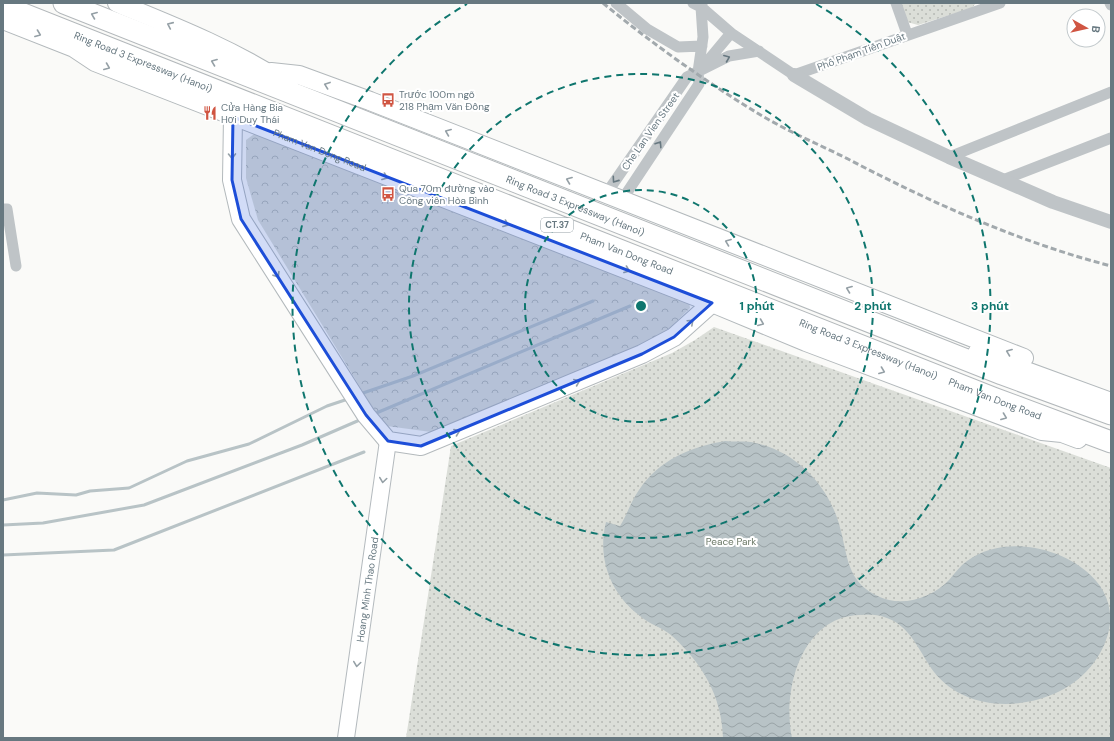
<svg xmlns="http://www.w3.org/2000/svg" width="1114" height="741" font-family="'DM Sans',sans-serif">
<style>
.grass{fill:url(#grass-dots)}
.forest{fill:url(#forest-crowns)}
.water{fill:url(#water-waves)}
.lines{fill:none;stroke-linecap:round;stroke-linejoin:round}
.stream{stroke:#b8c3c6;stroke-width:3}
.secondary-casing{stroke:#b4babe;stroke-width:18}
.primary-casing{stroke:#b3b9bc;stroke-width:20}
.motorway-casing{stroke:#b3b8bb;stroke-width:23}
.minor{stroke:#bfc4c7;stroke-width:11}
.tertiary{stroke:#bfc4c7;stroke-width:14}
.secondary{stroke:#fff;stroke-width:16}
.primary{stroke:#fff;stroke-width:18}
.motorway{stroke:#fff;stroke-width:21}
.rail{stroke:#a2a9ad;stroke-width:3;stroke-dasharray:6 3;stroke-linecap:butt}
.oneway{stroke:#95a0a6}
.oneway2{stroke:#677880}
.marked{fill:#1d4ed8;fill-opacity:0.2;stroke:#1d4ed8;stroke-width:3;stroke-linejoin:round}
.ring{fill:none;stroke:#0f766e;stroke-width:2;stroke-dasharray:7 5}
.labels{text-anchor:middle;stroke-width:4;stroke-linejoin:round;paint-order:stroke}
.shield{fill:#fff;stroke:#95a0a6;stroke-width:1}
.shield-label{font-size:9px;font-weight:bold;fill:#677880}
.street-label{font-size:10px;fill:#677880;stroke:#fff}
.poi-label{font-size:10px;fill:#677880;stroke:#fff;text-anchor:start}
.park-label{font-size:10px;fill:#6b7866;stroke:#fff}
.centre{fill:#0f766e;stroke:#fff;stroke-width:2}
.ring-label{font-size:12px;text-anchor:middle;font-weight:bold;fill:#0f766e;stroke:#fff;stroke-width:4;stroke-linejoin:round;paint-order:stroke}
</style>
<defs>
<pattern id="grass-dots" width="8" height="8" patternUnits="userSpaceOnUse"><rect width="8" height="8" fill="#dbded8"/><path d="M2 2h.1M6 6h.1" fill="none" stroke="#b5b9b4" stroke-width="1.8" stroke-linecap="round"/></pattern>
<pattern id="forest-crowns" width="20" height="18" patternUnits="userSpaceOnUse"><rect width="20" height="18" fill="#dbded8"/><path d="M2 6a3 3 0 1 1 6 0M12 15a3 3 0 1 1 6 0" fill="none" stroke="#b5b9b4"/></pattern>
<pattern id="water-waves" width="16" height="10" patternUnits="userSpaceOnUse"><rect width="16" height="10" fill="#b8c3c6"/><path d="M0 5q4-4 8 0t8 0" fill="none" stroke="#99a3a6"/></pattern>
</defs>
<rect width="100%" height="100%" fill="#fafaf8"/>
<path class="grass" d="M 901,3 L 976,3 L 972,8 L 918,25 L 907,22 Z
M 714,327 L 1111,468 L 1111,738 L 406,738 L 451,446 L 672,353 L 695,340 Z"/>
<path class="forest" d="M 257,132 L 689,301 L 690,308 L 670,328 L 642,345 L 431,432 L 387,426 L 379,418 L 258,220 L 246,178 L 246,140 Z"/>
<path class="water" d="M 725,441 C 734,442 743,441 751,442 C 790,449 822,478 836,515 C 850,551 841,586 889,600 C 910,605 935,595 949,580 C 955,573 960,566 967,561 C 1001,536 1055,545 1086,571 C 1102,584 1112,602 1110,624 C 1106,653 1086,678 1060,691 C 1020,711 964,710 934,672 C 919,652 911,625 884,617 C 876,614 867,615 859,615 C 801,617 782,691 792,738 L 723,738 C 722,696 702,663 671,635 C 661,627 649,624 640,616 C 610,593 597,558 606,522 L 620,526 C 627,515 631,501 639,490 C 659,460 690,447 725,441 Z"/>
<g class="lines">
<path class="stream" d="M 360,394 L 413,376 L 593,301
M 374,414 L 630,306
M 3,500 L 37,493 L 76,495 L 90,491 L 129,488 L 187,461 L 249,444 L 327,406 L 348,399
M 3,525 L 43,523 L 144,505 L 302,445 L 362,419
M 3,555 L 114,550 L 364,452"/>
<defs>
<g id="secondary">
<path id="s1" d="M 346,738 L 388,441"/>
</g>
<g id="primary">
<path d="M 117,3 C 176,27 236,51 289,86"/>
<path id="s2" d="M 3,20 L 74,48 L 95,62 L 712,303 L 806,342 L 1042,431 L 1062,433 L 1078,439"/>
<path d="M 271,72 L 299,75 L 370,101 L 1024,358"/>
<path d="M 233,117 L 232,180 L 241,219 L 366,415 L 388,441 L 421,446 L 642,354 L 674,337 L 712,303"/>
<path d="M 977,353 L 1111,402"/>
</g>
<g id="motorway">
<path id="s3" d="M 64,3 L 1002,374 L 1111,414"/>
<path id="s4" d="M 3,6 L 993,398 L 1111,442"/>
</g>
</defs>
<use href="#secondary" class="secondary-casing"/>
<use href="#primary" class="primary-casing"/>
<use href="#motorway" class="motorway-casing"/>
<path class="minor" d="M 616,3 L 647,29 L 678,47 L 702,46
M 896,3 L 907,34
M 1110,3 L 1111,5
M 731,33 L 794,75 L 1000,3
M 701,69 L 731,33 L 701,7 L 702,4
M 949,157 L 1111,92
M 1003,180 L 1111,138
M 606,194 L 687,77 L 729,56 L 759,51
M 622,200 L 699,84 L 698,72 L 703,37 L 701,7 L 693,3
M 3,209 L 7,209 L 16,266"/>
<path class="tertiary" d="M 794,75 L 868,119 L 949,157 L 1053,202 L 1111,222"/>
<use href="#secondary" class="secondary"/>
<use href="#primary" class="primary"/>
<use href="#motorway" class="motorway"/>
<path class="rail" d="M 603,3 C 650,42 706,82 759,114 C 787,131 818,144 848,159 C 932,203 1019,242 1111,266"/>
</g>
<defs><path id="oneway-chevron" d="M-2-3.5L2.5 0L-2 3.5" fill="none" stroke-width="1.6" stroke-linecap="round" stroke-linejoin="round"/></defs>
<g class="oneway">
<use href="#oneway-chevron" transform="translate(94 15) rotate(-158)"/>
<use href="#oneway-chevron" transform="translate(170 25) rotate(-156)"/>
<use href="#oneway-chevron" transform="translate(38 34) rotate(21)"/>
<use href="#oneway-chevron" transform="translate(214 62) rotate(-159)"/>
<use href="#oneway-chevron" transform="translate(107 67) rotate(22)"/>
<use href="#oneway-chevron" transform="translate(327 85) rotate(-160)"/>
<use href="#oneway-chevron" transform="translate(448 132) rotate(-158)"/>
<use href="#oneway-chevron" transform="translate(232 156) rotate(89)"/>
<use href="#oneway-chevron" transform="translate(385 177) rotate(21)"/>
<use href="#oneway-chevron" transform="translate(569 180) rotate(-159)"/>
<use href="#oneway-chevron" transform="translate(506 224) rotate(21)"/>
<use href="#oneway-chevron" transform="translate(728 242) rotate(-159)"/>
<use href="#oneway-chevron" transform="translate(627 270) rotate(21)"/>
<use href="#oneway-chevron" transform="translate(277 275) rotate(58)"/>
<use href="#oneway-chevron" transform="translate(849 289) rotate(-159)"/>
<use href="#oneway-chevron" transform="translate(691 322) rotate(-42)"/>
<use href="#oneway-chevron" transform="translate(761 323) rotate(22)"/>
<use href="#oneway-chevron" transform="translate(1009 352) rotate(-159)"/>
<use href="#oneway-chevron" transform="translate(882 371) rotate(21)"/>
<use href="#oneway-chevron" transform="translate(577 382) rotate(-23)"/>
<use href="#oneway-chevron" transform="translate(1004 417) rotate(21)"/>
<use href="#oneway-chevron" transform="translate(457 432) rotate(-21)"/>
<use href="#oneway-chevron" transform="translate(383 480) rotate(98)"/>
<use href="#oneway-chevron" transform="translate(357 664) rotate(98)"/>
</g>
<g class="oneway2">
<use href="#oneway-chevron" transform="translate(727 58) rotate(-22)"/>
<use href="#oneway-chevron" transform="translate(659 144) rotate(-57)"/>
<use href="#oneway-chevron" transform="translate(615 180) rotate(125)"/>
</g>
<path class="marked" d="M 233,117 L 712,303 L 674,337 L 642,354 L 421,446 L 388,441 L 366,415 L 241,219 L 232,180 Z"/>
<g class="ring">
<circle cx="641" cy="306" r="116"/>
<circle cx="641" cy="306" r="232"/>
<path d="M816 4A349 349 0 1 1 467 4"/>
</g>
<defs>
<symbol id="bus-bare" viewBox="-9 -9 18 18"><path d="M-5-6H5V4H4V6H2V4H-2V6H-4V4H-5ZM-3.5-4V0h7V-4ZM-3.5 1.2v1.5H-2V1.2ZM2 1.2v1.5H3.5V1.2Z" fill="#d05542" stroke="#fff" stroke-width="2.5" paint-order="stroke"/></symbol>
<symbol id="restaurant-bare" viewBox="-9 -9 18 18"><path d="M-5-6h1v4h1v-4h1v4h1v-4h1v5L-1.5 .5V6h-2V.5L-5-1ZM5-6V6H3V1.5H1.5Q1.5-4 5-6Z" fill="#d05542" stroke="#fff" stroke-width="2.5" paint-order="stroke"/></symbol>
</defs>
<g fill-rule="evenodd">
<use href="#bus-bare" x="378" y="90" width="20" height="20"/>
<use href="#restaurant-bare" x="200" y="103" width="20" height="20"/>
<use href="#bus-bare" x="378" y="184" width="20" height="20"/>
</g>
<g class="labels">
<rect class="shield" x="541" y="218" width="32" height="14" rx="3"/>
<g class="shield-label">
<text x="557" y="228">CT.37</text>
</g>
<g class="street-label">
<text transform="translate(861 51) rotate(-20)" y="4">Phố Phạm Tiến Duật</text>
<text dy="4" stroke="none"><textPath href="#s4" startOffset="151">Ring Road 3 Expressway (Hanoi)</textPath></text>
<text transform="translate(650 131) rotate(-55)" y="4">Che Lan Vien Street</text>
<text dy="4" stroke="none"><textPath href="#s2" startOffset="343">Pham Van Dong Road</textPath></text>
<text dy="4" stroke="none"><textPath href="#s3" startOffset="550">Ring Road 3 Expressway (Hanoi)</textPath></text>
<text dy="4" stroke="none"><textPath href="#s4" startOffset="671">Pham Van Dong Road</textPath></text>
<text dy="4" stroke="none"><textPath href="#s4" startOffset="931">Ring Road 3 Expressway (Hanoi)</textPath></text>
<text dy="4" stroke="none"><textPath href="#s4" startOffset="1067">Pham Van Dong Road</textPath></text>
<text dy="4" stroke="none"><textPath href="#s1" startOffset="150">Hoang Minh Thao Road</textPath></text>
</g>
<g class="poi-label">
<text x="399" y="98">Trước 100m ngõ<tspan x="399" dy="12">218 Phạm Văn Đồng</tspan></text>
<text x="221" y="111">Cửa Hàng Bia<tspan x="221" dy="12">Hơi Duy Thái</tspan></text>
<text x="399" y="192">Qua 70m đường vào<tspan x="399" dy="12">Công viên Hòa Bình</tspan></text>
</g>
<g class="park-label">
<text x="731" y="545">Peace Park</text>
</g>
</g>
<circle cx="641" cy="306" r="6" class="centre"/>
<g class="ring-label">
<text x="757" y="310">1 phút</text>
<text x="873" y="310">2 phút</text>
<text x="990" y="310">3 phút</text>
</g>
<rect width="1114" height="741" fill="none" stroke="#677880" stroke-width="8"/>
<g transform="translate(1086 28) rotate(98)"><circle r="19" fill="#ffffff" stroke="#c2c9cc"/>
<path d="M0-3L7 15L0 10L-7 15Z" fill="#d05542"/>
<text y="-6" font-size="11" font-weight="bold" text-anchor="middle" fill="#677880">B</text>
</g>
</svg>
